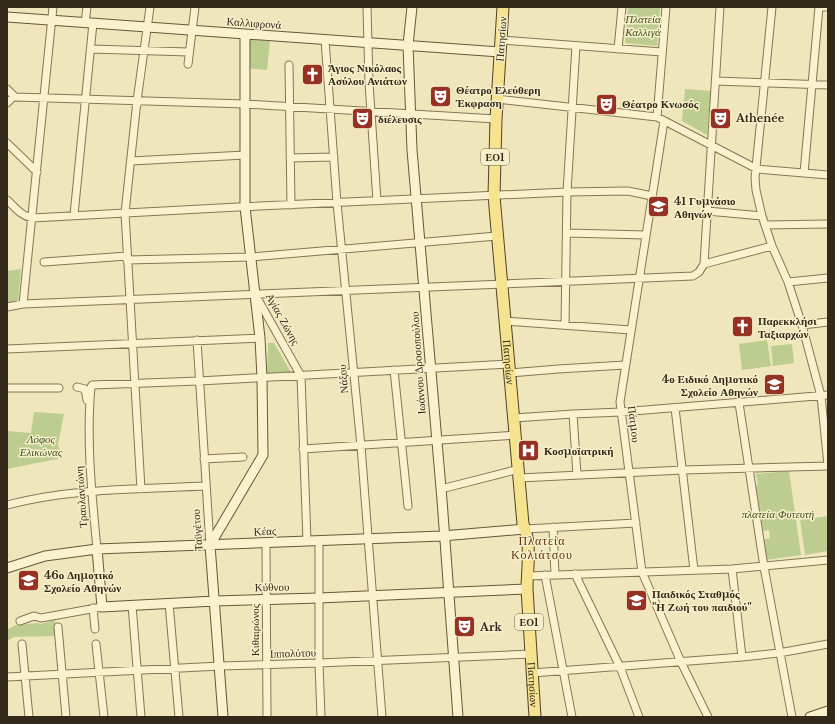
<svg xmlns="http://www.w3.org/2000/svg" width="835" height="724" font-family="'Libre Baskerville',serif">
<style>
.green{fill:#bdcd8f}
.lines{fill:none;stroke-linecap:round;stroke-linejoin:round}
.street-casing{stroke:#867554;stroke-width:9}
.secondary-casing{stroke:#685638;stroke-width:11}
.primary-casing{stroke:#534229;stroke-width:13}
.street{stroke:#faf2ce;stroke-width:7}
.secondary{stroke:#faf2ce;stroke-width:9}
.primary{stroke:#f5e38f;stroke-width:11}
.labels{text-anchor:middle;stroke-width:3;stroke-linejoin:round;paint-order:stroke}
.shield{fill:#f6efca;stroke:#6e654f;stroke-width:1}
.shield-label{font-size:10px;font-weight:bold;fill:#342a1a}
.park-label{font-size:11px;font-style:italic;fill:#3f5220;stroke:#f6efca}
.street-label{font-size:11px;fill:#342a1a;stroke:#f6efca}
.poi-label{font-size:11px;font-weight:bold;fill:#342a1a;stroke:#f6efca;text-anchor:start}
.neighbourhood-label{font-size:12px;letter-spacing:1px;fill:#623118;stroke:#f6efca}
</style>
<rect width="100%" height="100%" fill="#efe6bb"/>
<path class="green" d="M 628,7 L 660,7 L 657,46 L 625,43 Z
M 246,39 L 270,41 L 267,70 L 247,68 Z
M 685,89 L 711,91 L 707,135 L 682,121 Z
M 21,269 L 18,302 L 7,303 L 7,271 Z
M 767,340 L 771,366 L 742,370 L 739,344 Z
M 268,343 L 274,343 L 293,376 L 267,377 Z
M 792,344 L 794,363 L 773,366 L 771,346 Z
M 34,412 L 64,414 L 58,444 L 62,458 L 7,469 L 7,431 L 31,433 Z
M 789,471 L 801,555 L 766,560 L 763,540 L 770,538 L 769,530 L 762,531 L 756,486 L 758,484 L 756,474 Z
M 828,516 L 828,551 L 805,555 L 800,520 Z
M 55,620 L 56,636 L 14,637 L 7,641 L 7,630 L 16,625 L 37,623 L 41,624 Z"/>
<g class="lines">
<defs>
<path id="street" d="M 367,7 L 369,83 L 377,201
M 772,7 L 755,178 L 756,190 L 762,216 L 772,246 L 788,282 L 802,325 L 821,396 L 828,465
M 821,7 L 828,7
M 85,23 L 87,7
M 325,40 L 337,203 L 361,446 L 382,717
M 501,40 L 662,52
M 91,49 L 189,52
M 618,49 L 622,7
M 188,64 L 195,7
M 289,65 L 291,205
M 716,81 L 828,85
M 7,89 L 15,97 L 245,104 L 496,119
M 497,99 L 657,117 L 757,169 L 828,175
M 7,103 L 14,96
M 657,117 L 666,7
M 664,121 L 620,402 L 642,572 L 681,662 L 708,717
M 7,143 L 37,172
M 290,158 L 334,157
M 131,161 L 245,155
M 804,173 L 819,7
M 7,200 C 15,207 21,216 32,218 L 238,207 L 567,192 L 628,191 L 652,196
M 707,211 L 762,216
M 74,215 L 93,23
M 765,225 L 828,224
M 567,233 L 646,235
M 127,260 L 250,257 L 497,236
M 44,262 L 127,256
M 704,264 L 720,7
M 788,282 L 828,278
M 256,296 L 301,376 L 307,541
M 23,304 L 53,7
M 7,307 L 23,304 L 693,276 L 699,272 L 704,264 L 772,246
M 505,321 L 631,330
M 565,325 L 567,192 L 576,46
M 802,325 L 828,322
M 197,340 L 210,545
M 7,349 L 260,338
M 394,370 L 408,506
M 510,373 L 558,369 L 625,365
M 77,387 L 85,389 L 87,400
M 7,388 L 59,388
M 739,403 L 764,567 L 792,717
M 675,408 L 694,570
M 573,414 L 577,475
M 514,418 L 573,414 L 621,412 L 828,395
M 303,449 L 516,435
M 204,459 L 243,457
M 519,478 L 683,470 L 828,466
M 141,489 L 125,213 L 137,101 L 150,7
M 441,489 L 519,469
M 7,505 C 71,488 140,489 206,486
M 553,527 L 555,575
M 525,529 L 636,523
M 319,541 L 319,663 L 321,717
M 266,543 L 267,717
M 97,549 C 92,496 86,440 91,387 L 92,385 L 199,381 L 509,364
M 732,569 L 742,657
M 575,574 L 620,667 L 639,717
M 545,575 L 572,717
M 527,576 L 732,569 L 828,560
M 169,603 L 179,717
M 132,605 L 141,717
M 93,608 L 95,629
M 20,621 L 34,616 L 41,618 L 102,607
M 58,627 L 66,717
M 22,644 L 29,717
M 96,644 L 104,717
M 532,673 L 742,657 L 779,653 L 828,644
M 7,677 L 220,666 L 319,663 L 531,654"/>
<path id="secondary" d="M 412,7 L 408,45 L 412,150 L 442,500 L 458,717
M 7,17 L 500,52
M 210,545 L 263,455 L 262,378 L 260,338 L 245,207 L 245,34
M 210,545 L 223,717
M 97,549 L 102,607 L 215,601 L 319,598 L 527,589
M 7,568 L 45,556 L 97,549 L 442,536 L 525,529
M 810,717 L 828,711"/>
<g id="primary">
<path id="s1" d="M 503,7 L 496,119 L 494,196 L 523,524 C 532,544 527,568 527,589 L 535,717"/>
</g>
</defs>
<use href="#street" class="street-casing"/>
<use href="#secondary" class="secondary-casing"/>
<use href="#primary" class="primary-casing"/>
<use href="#street" class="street"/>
<use href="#secondary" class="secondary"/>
<use href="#primary" class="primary"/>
</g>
<defs>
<symbol id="church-square" viewBox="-11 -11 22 22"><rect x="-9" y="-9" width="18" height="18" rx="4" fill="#973123" stroke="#f6efca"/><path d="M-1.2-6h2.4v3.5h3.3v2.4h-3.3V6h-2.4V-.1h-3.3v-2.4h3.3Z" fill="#fff"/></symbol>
<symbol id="theatre-square" viewBox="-11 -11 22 22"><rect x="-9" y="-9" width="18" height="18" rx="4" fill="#973123" stroke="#f6efca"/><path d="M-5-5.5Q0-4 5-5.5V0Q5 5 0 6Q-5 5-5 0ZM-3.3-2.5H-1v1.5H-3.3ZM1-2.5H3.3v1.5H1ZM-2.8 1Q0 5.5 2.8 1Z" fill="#fff"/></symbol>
<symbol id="school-square" viewBox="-11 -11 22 22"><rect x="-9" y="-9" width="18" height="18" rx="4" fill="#973123" stroke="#f6efca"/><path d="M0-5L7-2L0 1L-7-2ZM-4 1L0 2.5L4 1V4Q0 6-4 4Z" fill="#fff"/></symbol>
<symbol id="hospital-square" viewBox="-11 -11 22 22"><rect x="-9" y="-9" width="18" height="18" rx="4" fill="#973123" stroke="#f6efca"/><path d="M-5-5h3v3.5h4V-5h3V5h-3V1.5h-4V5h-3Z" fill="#fff"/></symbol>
</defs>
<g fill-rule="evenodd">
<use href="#church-square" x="300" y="62" width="25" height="25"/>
<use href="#theatre-square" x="428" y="84" width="25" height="25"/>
<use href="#theatre-square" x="594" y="92" width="25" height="25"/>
<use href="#theatre-square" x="708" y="106" width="25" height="25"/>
<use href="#theatre-square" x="350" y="106" width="25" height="25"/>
<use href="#school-square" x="646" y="194" width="25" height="25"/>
<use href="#church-square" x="730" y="314" width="25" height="25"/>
<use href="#school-square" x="762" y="372" width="25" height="25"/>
<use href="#hospital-square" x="516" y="438" width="25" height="25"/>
<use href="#school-square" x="16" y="568" width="25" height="25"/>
<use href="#school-square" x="624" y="588" width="25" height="25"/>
<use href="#theatre-square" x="452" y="614" width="25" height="25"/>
</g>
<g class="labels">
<g class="shield">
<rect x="481" y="149" width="28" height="16" rx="3"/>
<rect x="515" y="614" width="28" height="16" rx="3"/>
</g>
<g class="shield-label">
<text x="495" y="161">ΕΟ1</text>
<text x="529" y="626">ΕΟ1</text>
</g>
<g class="park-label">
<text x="643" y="23">Πλατεία<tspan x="643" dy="13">Καλλιγά</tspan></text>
<text x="41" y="443">Λόφος<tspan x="41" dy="13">Ελικώνας</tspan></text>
<text x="778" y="518">πλατεία Φυτευτή</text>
</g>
<g class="street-label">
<text transform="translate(254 23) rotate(4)" y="4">Καλλιφρονά</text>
<text transform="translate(501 39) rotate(-86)" y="4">Πατησίων</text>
<text transform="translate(283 319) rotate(61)" y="4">Αγίας Ζώνης</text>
<text dy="4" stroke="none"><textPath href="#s1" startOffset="356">Πατησίων</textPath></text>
<text transform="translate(418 363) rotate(-94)" y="4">Ιωάννου Δροσοπούλου</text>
<text transform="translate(343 379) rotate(-95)" y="4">Νάξου</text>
<text transform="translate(634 424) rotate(83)" y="4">Πάτμου</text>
<text transform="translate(81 497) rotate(-94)" y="4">Τραυλαντώνη</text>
<text transform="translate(197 530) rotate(-94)" y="4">Ταϋγέτου</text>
<text transform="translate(265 531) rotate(-2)" y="4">Κέας</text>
<text transform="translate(272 587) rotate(-1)" y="4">Κύθνου</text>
<text transform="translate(255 630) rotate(-90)" y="4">Κιθαιρώνος</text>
<text transform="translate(293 653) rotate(-2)" y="4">Ιππολύτου</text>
<text dy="4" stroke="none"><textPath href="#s1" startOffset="680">Πατησίων</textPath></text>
</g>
<g class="poi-label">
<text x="328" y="72">Άγιος Νικόλαος<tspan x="328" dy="13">Ασύλου Ανιάτων</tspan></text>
<text x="456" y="94">Θέατρο Ελεύθερη<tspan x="456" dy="13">Έκφραση</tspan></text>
<text x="622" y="108">Θέατρο Κνωσός</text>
<text x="736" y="122">Athenée</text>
<text x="378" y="123">διέλευσις</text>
<text x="674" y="205">41 Γυμνάσιο<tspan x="674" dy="13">Αθηνών</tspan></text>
<text x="758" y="325">Παρεκκλήσι<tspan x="758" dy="13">Ταξιαρχών</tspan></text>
<text x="758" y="383" text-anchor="end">4ο Ειδικό Δημοτικό<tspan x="758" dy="13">Σχολείο Αθηνών</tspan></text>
<text x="544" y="455">Κοσμοϊατρική</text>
<text x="44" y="579">46ο Δημοτικό<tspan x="44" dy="13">Σχολείο Αθηνών</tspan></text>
<text x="652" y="598">Παιδικός Σταθμός<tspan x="652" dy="13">"Η Ζωή του παιδιού"</tspan></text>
<text x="480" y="631">Ark</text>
</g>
<g class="neighbourhood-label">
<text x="542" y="545">Πλατεία<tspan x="542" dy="14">Κολιάτσου</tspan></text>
</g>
</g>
<rect width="835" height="724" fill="none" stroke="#342a1a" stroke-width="16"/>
</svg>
